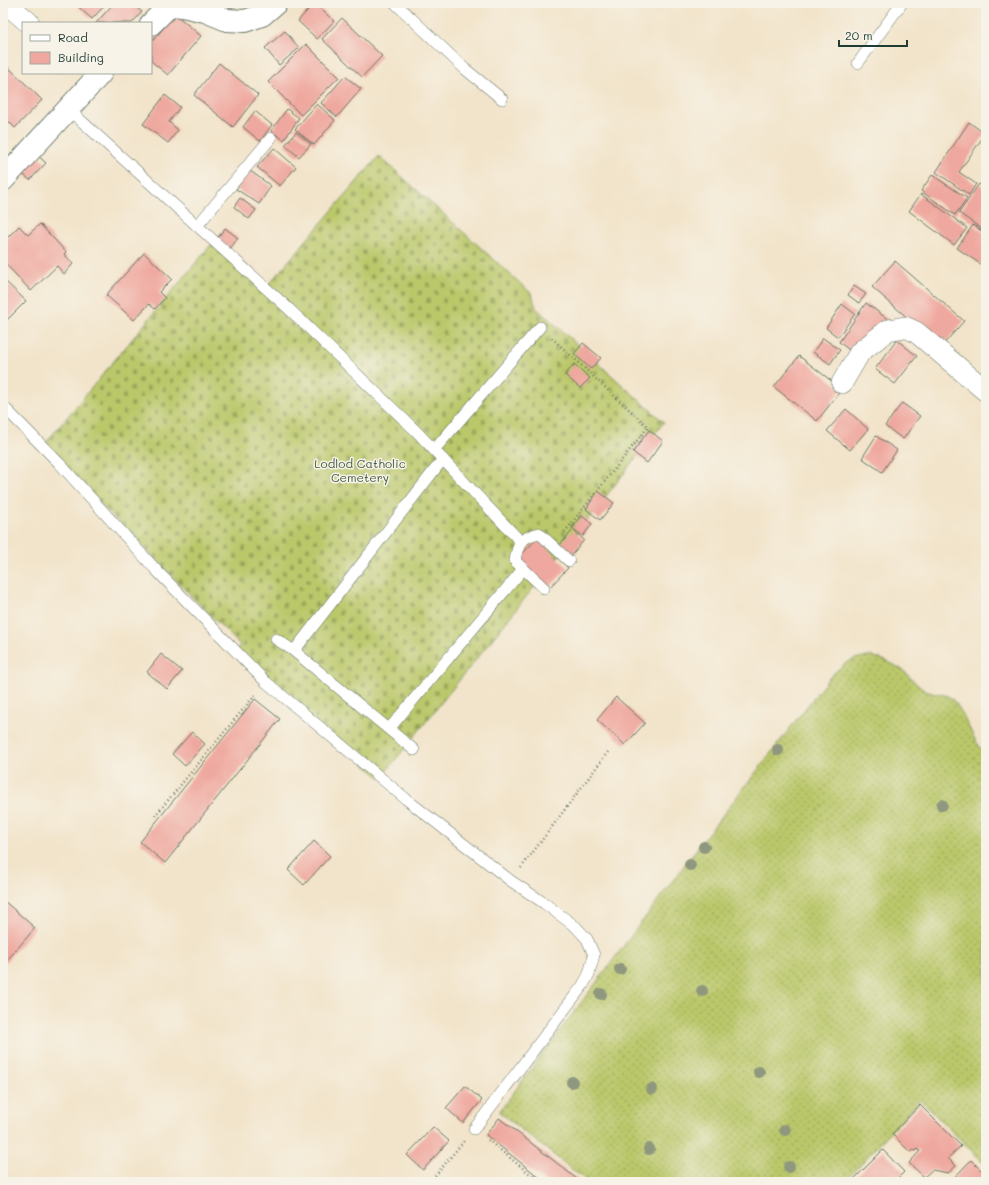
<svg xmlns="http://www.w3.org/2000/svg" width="989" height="1185" font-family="Mali,sans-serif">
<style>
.grass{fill:url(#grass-dots);stroke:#6d824f}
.cemetery{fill:url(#cemetery-stones);stroke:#6d824f}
.building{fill:#efa89f}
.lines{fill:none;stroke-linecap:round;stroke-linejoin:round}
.service-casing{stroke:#697768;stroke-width:12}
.minor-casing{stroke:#697768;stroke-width:22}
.tertiary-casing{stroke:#697768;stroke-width:24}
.path{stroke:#697768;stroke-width:2.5;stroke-dasharray:1 3;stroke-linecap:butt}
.service{stroke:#fff;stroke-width:11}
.minor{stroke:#fff;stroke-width:21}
.tertiary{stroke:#fff;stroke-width:22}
.tree{fill:#8f987e}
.labels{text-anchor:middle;stroke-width:3;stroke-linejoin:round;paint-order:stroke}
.park-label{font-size:12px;fill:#3e593f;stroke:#f7f3e8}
</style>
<defs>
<pattern id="grass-dots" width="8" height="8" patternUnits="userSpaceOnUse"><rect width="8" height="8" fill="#bbc86a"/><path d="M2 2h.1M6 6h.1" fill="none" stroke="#97a458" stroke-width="1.8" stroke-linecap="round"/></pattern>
<pattern id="cemetery-stones" width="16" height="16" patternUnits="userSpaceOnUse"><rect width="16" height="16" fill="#bbc86a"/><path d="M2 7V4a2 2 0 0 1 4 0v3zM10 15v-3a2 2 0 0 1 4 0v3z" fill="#97a458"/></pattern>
</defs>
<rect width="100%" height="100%" fill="#f7f3e8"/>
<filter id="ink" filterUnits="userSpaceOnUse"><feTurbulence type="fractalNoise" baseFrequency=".025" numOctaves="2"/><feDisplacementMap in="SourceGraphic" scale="8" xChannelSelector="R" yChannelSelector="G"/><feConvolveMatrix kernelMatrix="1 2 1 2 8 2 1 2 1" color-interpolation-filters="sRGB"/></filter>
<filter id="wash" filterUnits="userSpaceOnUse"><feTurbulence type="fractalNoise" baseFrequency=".012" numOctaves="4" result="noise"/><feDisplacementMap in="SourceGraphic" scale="16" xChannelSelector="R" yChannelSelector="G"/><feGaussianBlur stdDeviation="0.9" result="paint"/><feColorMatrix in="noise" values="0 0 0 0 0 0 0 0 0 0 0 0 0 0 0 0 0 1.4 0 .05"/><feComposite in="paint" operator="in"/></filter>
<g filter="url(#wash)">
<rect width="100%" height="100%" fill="#f2e4ca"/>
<path class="grass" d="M 872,656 C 884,660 895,664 905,672 C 911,678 921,690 928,692 C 936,694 946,693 952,699 C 967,714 970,739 986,754 L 986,1165 L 920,1100 L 844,1182 L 588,1182 L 499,1112 L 704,839 L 829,678 C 845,663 849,658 872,656 Z"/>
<path class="cemetery" d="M 379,156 L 532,294 L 536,308 L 664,422 L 578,532 L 381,778 L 234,655 L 240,645 L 43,446 L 215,240 L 268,285 Z"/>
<g id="blocks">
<path class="building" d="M 74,3 L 107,3 L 92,19 Z
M 114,3 L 131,3 L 142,12 L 132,23 L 96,23 Z
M 314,3 L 334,21 L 317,39 L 298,21 Z
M 175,14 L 201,36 L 168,75 L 151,61 L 151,43 Z
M 342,18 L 382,56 L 362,77 L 322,39 Z
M 285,31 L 299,48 L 279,65 L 265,48 Z
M 306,44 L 339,77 L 301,115 L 268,82 Z
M 4,63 L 42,100 L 15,128 L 3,116 L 3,65 Z
M 219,63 L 258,95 L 233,127 L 194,95 Z
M 345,76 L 361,89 L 337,117 L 321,103 Z
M 165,95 L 180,107 L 169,122 L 178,130 L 168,143 L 143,124 Z
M 317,104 L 335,120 L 314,145 L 295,129 Z
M 287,109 L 299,118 L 284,140 L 271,131 Z
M 255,111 L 272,125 L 260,141 L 243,127 Z
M 969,122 L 985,134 L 959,172 L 976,184 L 969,195 L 936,172 Z
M 296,132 L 311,144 L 299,157 L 285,145 Z
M 274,148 L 296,167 L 280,186 L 257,167 Z
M 35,153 L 46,163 L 30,180 L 19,171 Z
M 249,170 L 271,186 L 259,204 L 236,189 Z
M 932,175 L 967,198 L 955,215 L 921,191 Z
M 979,184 L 986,188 L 986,232 L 959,213 Z
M 921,194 L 967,228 L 954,245 L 909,211 Z
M 240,198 L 256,210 L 249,219 L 234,207 Z
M 40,224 L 66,252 L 64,254 L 73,264 L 64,274 L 57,266 L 31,291 L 3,261 L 3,242 L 19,226 L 28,235 Z
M 973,225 L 986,234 L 986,268 L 957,248 Z
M 225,228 L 238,238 L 229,250 L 216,240 Z
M 144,253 L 172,279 L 159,292 L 165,298 L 155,309 L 149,304 L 134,320 L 106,295 Z
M 895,261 L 964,321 L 941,347 L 872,287 Z
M 3,279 L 26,301 L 3,324 Z
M 854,286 L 866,294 L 859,303 L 848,295 Z
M 866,303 L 889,320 L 853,353 L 839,342 Z
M 842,304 L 855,314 L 838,337 L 826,328 Z
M 823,338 L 840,350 L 830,364 L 813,352 Z
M 897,340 L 917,356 L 895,384 L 875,369 Z
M 583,343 L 601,358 L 591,369 L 574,354 Z
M 799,356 L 842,389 L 817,421 L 774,387 Z
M 574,364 L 590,378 L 580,388 L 565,375 Z
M 902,403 L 920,416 L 903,439 L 885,426 Z
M 846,409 L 868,429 L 850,450 L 827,431 Z
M 649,430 L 663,441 L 647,463 L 633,452 Z
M 876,436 L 897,450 L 882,472 L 862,458 Z
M 598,491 L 614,503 L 600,520 L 586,509 Z
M 582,516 L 592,524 L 583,536 L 572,528 Z
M 573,530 L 584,540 L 569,558 L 557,548 Z
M 537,538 L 568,568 L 548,589 L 517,560 Z
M 161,654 L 182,671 L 167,689 L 147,672 Z
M 616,697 L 645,723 L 625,745 L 597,720 Z
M 255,699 L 280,719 L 165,863 L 140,842 Z
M 192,732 L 205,744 L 185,766 L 172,754 Z
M 314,841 L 330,856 L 304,885 L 288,870 Z
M 3,900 L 35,928 L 3,965 Z
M 465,1086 L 482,1100 L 463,1123 L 446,1108 Z
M 920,1105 L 961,1146 L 948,1158 L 956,1166 L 948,1173 L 932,1170 L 924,1177 L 909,1163 L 920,1151 L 917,1149 L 915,1151 L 913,1150 L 910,1152 L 892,1134 Z
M 499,1118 L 581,1182 L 545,1182 L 486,1135 Z
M 433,1127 L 449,1141 L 423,1170 L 407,1155 Z
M 883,1150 L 904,1172 L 894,1182 L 854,1182 L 852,1181 Z
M 971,1160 L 986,1175 L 986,1182 L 950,1182 Z"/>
</g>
</g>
<g filter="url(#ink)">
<use href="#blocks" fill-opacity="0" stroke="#697768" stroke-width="1"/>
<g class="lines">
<defs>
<path id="service" d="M 395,3 L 465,69 L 502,99
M 858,63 L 902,3
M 66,110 L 77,117 L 289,309 L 417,432 L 521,542
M 197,226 L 271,138
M 3,406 L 60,464 L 157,571 L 266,682 L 406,799 L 511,881 L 544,903 L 576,927 L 587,939 L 594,955 L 589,974 L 583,985 L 474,1129
M 434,450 L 540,327
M 544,588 L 515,561 C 517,544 522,537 539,533 L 569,561
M 276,639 L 294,651 L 414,750
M 294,651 L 443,459
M 389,729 L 523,569"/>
<path id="minor" d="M 6,3 L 29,23
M 842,383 L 860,352 L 888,330 L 905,327 L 916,332 L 986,391"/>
<path id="tertiary" d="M 151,24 L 165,10 L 174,5 L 187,7 L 205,11 L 227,20 L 245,21 L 262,15 L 276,3
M 3,180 L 101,73"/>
</defs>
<use href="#service" class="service-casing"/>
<use href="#minor" class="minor-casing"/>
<use href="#tertiary" class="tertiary-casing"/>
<path class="path" d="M 552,338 L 648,427 L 563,534
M 155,816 L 255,695
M 521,868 L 608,752
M 488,1140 L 540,1182
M 430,1182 L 464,1141"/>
<use href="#service" class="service"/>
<use href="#minor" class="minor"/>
<use href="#tertiary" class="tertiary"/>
</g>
<g class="tree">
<circle cx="778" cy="750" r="6"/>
<circle cx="942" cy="805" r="6"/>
<circle cx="704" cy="847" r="6"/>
<circle cx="690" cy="865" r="6"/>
<circle cx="620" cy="969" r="6"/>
<circle cx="702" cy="991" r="6"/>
<circle cx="601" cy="994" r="6"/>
<circle cx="759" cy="1072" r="6"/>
<circle cx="572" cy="1082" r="6"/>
<circle cx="652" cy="1089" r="6"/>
<circle cx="785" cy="1130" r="6"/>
<circle cx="649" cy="1149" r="6"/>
<circle cx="789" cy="1167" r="6"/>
</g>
</g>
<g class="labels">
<g class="park-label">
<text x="360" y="468">Lodlod Catholic<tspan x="360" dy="14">Cemetery</tspan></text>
</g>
</g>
<rect width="989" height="1185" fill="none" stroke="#f7f3e8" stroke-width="16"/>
<rect x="22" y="22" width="130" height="52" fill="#f7f3e8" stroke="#a1aaa0"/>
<rect x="30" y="35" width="20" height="6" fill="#ffffff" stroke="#a1aaa0"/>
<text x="58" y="42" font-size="12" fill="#1f3d34">Road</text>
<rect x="30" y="52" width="20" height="12" fill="#efa89f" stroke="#a1aaa0"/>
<text x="58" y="62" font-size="12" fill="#1f3d34">Building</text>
<path d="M839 40v6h68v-6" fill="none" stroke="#1f3d34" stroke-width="2"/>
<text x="845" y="40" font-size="12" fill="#1f3d34" stroke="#f7f3e8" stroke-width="3" paint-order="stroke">20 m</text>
</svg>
